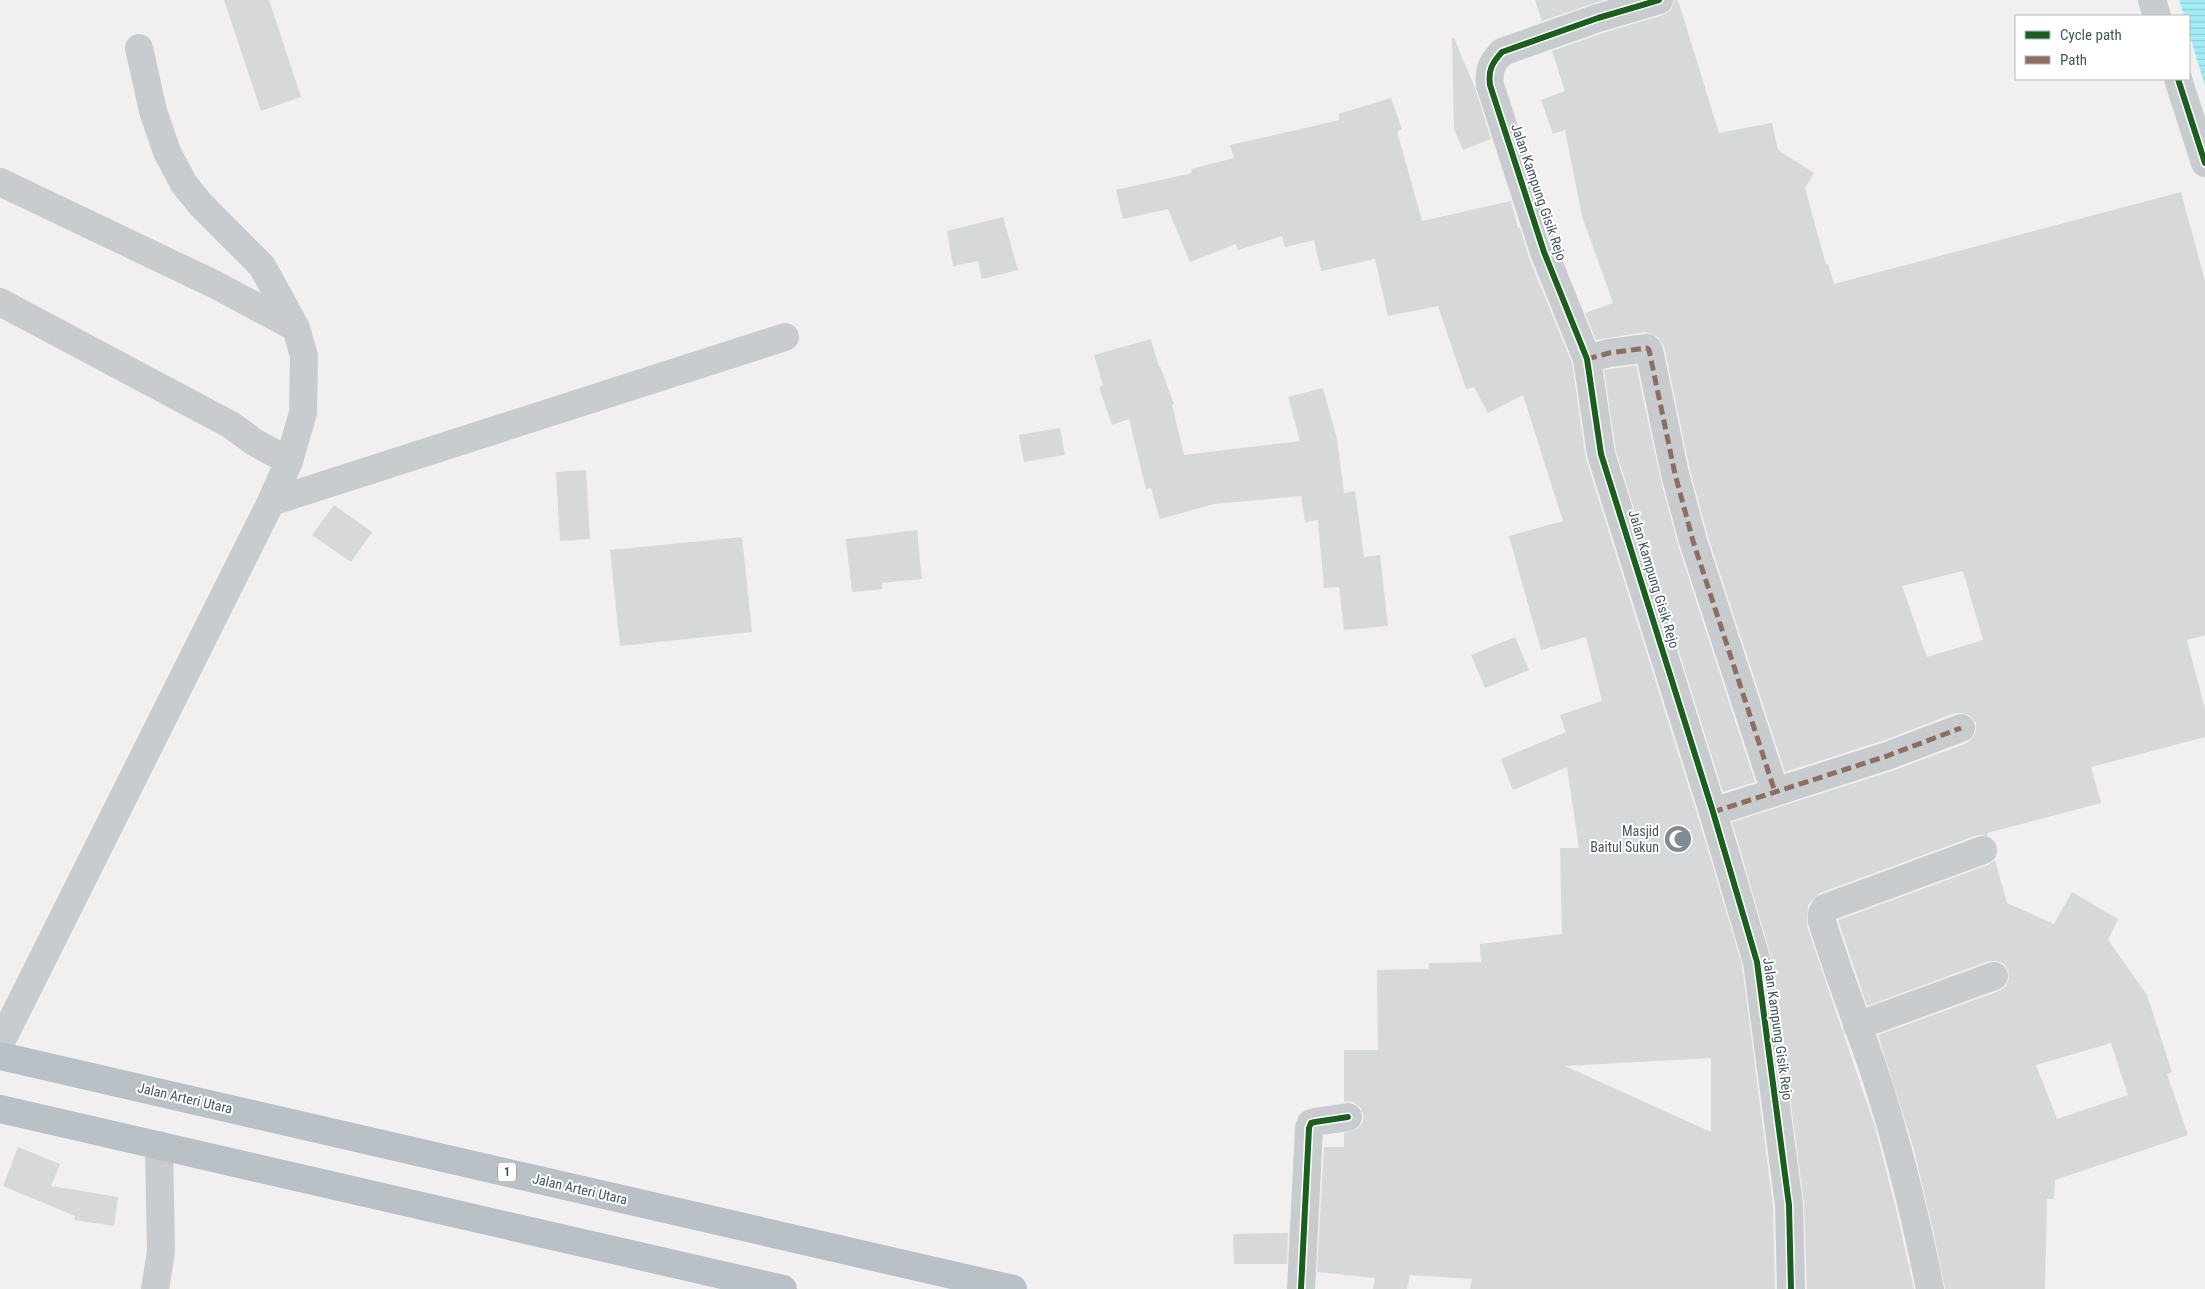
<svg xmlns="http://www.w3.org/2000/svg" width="2205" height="1289" font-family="'Roboto Condensed',sans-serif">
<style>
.water{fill:url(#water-rules)}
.building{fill:#d7d8da;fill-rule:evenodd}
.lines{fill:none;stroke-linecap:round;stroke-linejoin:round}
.minor{stroke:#c8ccce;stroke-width:28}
.highway{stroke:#bac1c6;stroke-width:28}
.quiet{stroke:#8d6e63;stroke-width:5;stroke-dasharray:10 5;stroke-linecap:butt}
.cycleway-casing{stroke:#fff;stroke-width:9}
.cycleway{stroke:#1b5e20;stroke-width:6}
.labels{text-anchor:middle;stroke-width:4;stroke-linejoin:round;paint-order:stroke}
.shield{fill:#fff;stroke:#7d888e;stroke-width:1}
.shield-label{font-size:12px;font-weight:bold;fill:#45555e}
.street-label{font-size:14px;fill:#45555e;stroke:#fff}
.poi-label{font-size:14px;fill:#45555e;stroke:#fff;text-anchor:end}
</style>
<defs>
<pattern id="water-rules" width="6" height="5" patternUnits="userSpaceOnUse" patternTransform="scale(1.25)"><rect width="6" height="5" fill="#a3ecf4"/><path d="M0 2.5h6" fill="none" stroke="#8eccd4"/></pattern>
</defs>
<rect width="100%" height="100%" fill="#f1eff0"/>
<path class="water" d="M 2179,0 L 2205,0 L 2205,86 L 2189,33 L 2189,16 L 2184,16 Z"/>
<path class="building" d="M 224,0 L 269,0 L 301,97 L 261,111 Z
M 1535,0 L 1604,0 L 1542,21 Z
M 1674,0 L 1678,0 L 1719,133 L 1772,123 L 1778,150 L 1814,173 L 1805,188 L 1826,265 L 1828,264 L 1834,284 L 2181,192 L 2205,281 L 2205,635 L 2187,640 L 2205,709 L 2205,737 L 2091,767 L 2101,803 L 1987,833 L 1988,836 L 1978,835 L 1820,893 L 1808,905 L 1807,926 L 1875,1127 L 1896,1209 L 1914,1289 L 1807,1289 L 1804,1203 L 1772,960 L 1732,822 L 1892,771 L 1967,743 L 1973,737 L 1976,730 L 1976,723 L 1970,716 L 1963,713 L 1955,713 L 1882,741 L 1785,772 L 1708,537 L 1690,470 L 1664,346 L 1658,337 L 1645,332 L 1596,340 L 1585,313 L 1613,303 L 1582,216 L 1565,130 L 1553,134 L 1541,100 L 1565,91 L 1552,51 L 1603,33 L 1663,15 L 1671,10 ZM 1963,571 L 1983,640 L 1927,657 L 1902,586 Z
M 1452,38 L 1454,38 L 1475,88 L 1491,139 L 1463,150 L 1454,129 Z
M 1391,98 L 1402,129 L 1397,131 L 1422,221 L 1511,201 L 1518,228 L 1520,228 L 1529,258 L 1572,363 L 1586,459 L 1698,817 L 1742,965 L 1773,1206 L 1775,1289 L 1470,1289 L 1472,1279 L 1410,1275 L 1407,1289 L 1373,1289 L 1375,1278 L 1317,1272 L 1324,1147 L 1344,1147 L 1344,1133 L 1357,1129 L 1363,1122 L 1363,1114 L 1360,1107 L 1353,1102 L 1344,1102 L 1344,1050 L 1378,1050 L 1377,970 L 1429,969 L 1429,963 L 1481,962 L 1480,944 L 1562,934 L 1560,848 L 1579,848 L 1567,767 L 1513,790 L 1501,759 L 1566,732 L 1560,715 L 1602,701 L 1586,637 L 1541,650 L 1509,536 L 1563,521 L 1523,395 L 1488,413 L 1474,387 L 1466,389 L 1438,306 L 1388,316 L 1375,259 L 1321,271 L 1314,240 L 1285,247 L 1282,236 L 1238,250 L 1236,244 L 1190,262 L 1168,209 L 1123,219 L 1116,190 L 1192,173 L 1191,169 L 1234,158 L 1230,145 L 1340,120 L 1338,114 ZM 1711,1058 L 1711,1132 L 1565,1066 Z
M 1003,217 L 1018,270 L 982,279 L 978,261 L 953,266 L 947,231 Z
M 1151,339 L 1159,367 L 1160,366 L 1174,404 L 1172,405 L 1184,455 L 1300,441 L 1288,397 L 1323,388 L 1337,439 L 1344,493 L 1355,491 L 1364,557 L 1380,555 L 1388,626 L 1344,630 L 1339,587 L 1324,588 L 1318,520 L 1305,522 L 1301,496 L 1214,504 L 1160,519 L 1151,488 L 1146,489 L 1129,419 L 1112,425 L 1099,387 L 1103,385 L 1094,355 Z
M 1636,365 L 1660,477 L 1678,545 L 1755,782 L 1723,792 L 1616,451 L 1604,370 Z
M 1060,428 L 1065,455 L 1024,462 L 1019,435 Z
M 586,470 L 590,539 L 560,541 L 556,472 Z
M 334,505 L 372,532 L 351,562 L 312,535 Z
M 917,530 L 922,579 L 882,583 L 882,589 L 852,592 L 846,539 Z
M 742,537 L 752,632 L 620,646 L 610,550 Z
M 1515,637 L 1529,670 L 1485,688 L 1471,655 Z
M 1995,860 L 2007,903 L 2054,924 L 2072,892 L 2118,919 L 2108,940 L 2147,995 L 2172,1072 L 2167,1074 L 2188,1135 L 2055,1180 L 2054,1199 L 2047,1199 L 2045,1289 L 1945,1289 L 1933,1230 L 1913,1146 L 1878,1035 L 1999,991 L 2006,986 L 2009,979 L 2008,970 L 2004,964 L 1997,961 L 1989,961 L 1867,1006 L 1838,920 L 1988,865 ZM 2111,1043 L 2128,1095 L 2057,1119 L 2036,1065 Z
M 18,1147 L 60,1164 L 51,1186 L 118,1197 L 114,1226 L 74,1220 L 75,1216 L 3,1186 Z
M 1288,1233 L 1287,1264 L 1234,1264 L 1233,1234 Z"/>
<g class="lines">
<path class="minor" d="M 1659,0 L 1598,18 L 1502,52 C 1492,63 1488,70 1490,85 L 1544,252 L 1587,359 L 1601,454 L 1713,812 L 1757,962 L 1789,1205 L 1791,1289
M 2152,0 L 2157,16
M 139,48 L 153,111 L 167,152 L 184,184 L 201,205 L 262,266 L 296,328 L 304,356 L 303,413 L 289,461
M 2178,79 L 2205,163
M 0,182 L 216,285 L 296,328
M 0,302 L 231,425 L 254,442 L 289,461 L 271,502 L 0,1044
M 1587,359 L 1609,353 L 1647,348 L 1649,350 L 1675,474 L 1693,541 L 1775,792
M 271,502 L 785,337
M 1713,812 L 1887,756 L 1961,728
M 1857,1026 L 1994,976
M 155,1289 L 161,1252 L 159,1145
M 1301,1289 L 1309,1128 L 1311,1123 L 1315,1122 L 1348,1117
M 1930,1289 C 1915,1214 1897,1140 1873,1068 C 1856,1019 1837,971 1822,921 L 1822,913 L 1825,908 L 1983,850"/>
<path class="highway" d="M 0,1056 L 1013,1289
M 0,1109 L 783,1289"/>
<path class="quiet" d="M 1587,359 L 1609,353 L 1647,348 L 1649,350 L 1675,474 L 1693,541 L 1775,792
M 1713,812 L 1887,756 L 1961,728"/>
<defs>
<path id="cycleway" d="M 1659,0 L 1598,18 L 1502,52 C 1492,63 1488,70 1490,85 L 1544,252 L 1587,359 L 1601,454 L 1713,812 L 1757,962 L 1789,1205 L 1791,1289
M 2178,79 L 2205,163
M 1301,1289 L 1309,1128 L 1311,1123 L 1315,1122 L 1348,1117"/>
</defs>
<use href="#cycleway" class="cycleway-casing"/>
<use href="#cycleway" class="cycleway"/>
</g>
<defs>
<symbol id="mosque-disc" viewBox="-11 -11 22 22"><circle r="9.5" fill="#818b91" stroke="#fff"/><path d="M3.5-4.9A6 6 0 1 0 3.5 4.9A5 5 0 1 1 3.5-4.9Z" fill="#fff"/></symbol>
</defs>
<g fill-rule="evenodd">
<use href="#mosque-disc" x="1662" y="823" width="32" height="32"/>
</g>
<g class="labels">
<rect class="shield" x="498" y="1162.5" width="18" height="19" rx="4"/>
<g class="shield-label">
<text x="507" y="1176">1</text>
</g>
<g class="street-label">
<text transform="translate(1539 192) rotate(71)" y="5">Jalan Kampung Gisik Rejo</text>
<text transform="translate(1654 579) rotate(73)" y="5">Jalan Kampung Gisik Rejo</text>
<text transform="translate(1778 1029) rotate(82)" y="5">Jalan Kampung Gisik Rejo</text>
<text transform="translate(185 1098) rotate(13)" y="5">Jalan Arteri Utara</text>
<text transform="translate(580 1189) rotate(13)" y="5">Jalan Arteri Utara</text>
</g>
<g class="poi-label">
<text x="1659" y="836">Masjid<tspan x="1659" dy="16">Baitul Sukun</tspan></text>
</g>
</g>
<rect x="2015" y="15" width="175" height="65" fill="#ffffff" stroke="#b5bbbf"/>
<rect x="2025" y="31" width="25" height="8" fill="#1b5e20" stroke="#b5bbbf"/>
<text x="2060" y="40" font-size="15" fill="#45555e">Cycle path</text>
<rect x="2025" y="56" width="25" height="8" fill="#8d6e63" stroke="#b5bbbf"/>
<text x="2060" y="65" font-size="15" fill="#45555e">Path</text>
</svg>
